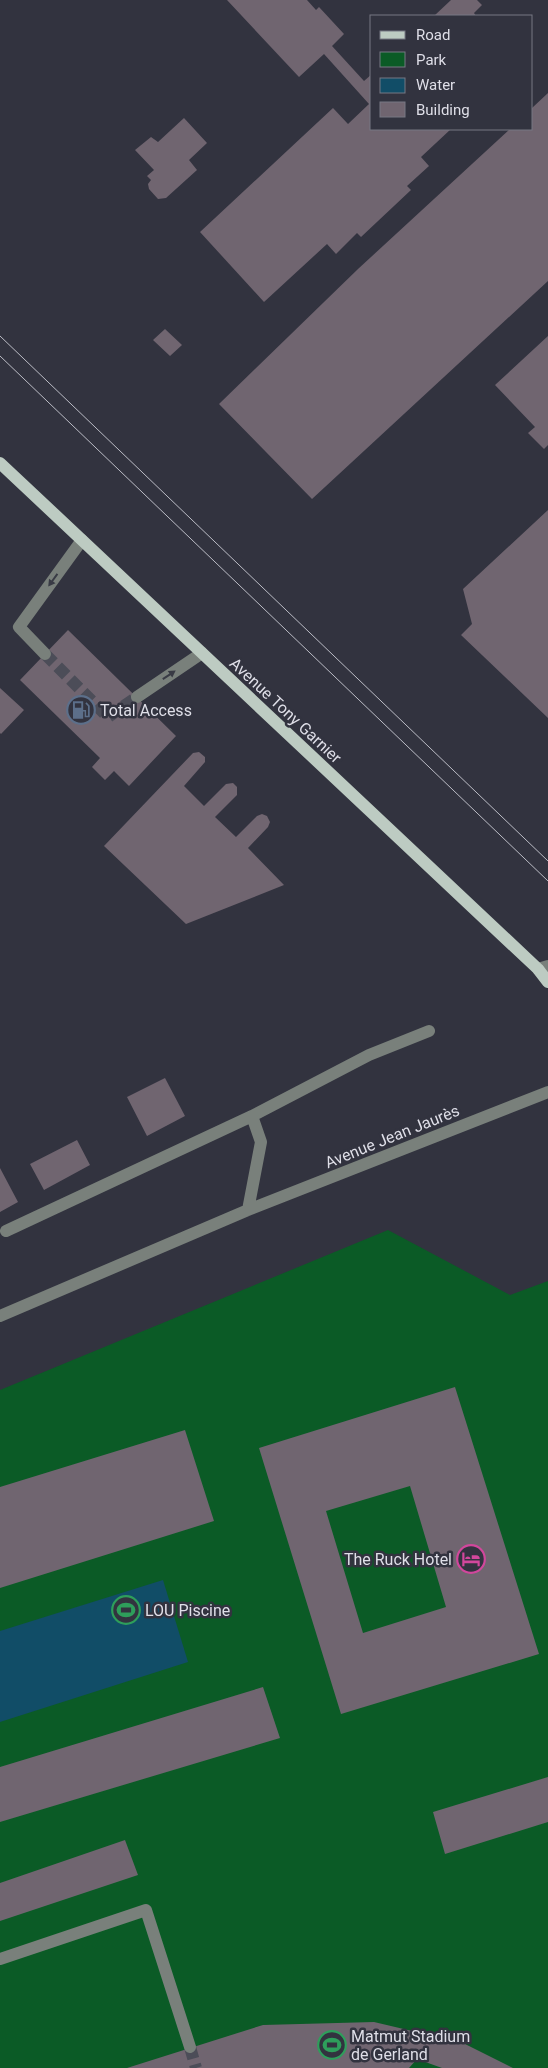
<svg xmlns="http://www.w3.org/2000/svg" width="548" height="2068" font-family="Roboto,sans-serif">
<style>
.green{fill:#0b5b26}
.water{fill:#114d67}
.building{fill:#706570;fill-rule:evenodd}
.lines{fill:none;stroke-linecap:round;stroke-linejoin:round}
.minor-tunnel{stroke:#4c4d58;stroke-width:12;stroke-dasharray:12 6;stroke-linecap:butt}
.minor{stroke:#79807b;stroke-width:12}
.major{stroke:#bdcbc2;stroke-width:12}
.tram{stroke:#bbbcc5;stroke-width:1}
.oneway{fill:#393b45}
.labels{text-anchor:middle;stroke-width:5;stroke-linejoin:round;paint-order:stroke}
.poi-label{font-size:16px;fill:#dfdfe8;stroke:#32333f;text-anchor:start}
.street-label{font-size:16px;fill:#dfdfe8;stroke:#32333f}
</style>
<rect width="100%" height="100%" fill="#32333f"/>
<path class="green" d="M 388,1230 L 510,1295 L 548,1281 L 548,2068 L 0,2068 L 0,1390 Z"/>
<path class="water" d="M 163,1580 L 188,1662 L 0,1722 L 0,1631 Z"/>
<path class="building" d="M 227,0 L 307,0 L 316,10 L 319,7 L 344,34 L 332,46 L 364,81 L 372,74 L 372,129 L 451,129 L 421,157 L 429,166 L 407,186 L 411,190 L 361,237 L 357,233 L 336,254 L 327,244 L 264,302 L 200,232 L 333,108 L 348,124 L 369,104 L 324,54 L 299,77 Z
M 451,0 L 477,0 L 482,5 L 474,13 L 476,16 L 434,16 Z
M 548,93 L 548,281 L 312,499 L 219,404 L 358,269 L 510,129 L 532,129 L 532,108 Z
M 184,118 L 207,143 L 189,160 L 197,170 L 166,198 L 158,199 L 149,189 L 148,184 L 151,180 L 147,176 L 154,170 L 135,150 L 151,137 L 158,142 Z
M 165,329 L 182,345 L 170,356 L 153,340 Z
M 548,336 L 548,445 L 544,449 L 528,433 L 535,427 L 495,385 Z
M 548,510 L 548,718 L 461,635 L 472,624 L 463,589 Z
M 68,630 L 176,736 L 129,786 L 114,771 L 105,780 L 92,767 L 100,758 L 20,680 Z
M 0,688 L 24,710 L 1,734 L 0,733 Z
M 199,752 L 205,757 L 205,762 L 184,786 L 204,806 L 226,784 L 233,783 L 237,787 L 237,795 L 215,817 L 236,837 L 257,816 L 262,814 L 267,816 L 270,822 L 268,827 L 248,848 L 284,885 L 186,924 L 104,846 L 193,753 Z
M 165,1078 L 185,1116 L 147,1136 L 127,1097 Z
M 77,1140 L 90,1165 L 44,1190 L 30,1164 Z
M 0,1168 L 18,1202 L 0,1212 Z
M 455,1387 L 539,1654 L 341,1714 L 259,1448 ZM 410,1486 L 446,1607 L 363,1633 L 326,1511 Z
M 185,1430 L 214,1521 L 0,1588 L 0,1487 Z
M 263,1687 L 280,1738 L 0,1822 L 0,1767 Z
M 548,1777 L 548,1822 L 445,1854 L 433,1812 Z
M 125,1840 L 138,1875 L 0,1921 L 0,1883 Z
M 374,2022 L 463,2043 L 513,2068 L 442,2068 L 417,2059 L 409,2068 L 127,2068 L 263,2025 Z"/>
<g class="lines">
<path class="minor-tunnel" d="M 45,654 L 108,717 L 137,697
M 190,2047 L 196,2068"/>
<path class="minor" d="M 45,654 L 19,627 L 82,540
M 137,697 L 202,653
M 538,969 L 548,966
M 248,1210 L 261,1142 L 252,1116
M 6,1231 L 252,1116 L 369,1055 L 429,1031
M 0,1316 L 248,1210 L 548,1092
M 0,1959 L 146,1910 L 190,2047"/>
<path class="major" d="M 0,463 L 538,969 L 548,982"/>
<path class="tram" d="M 0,336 L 548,861
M 0,356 L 548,881"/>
</g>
<defs><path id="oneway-solid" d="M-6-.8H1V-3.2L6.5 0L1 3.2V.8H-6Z" transform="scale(1.25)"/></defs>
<g class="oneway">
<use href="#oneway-solid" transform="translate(53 580) rotate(126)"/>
<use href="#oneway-solid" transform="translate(169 675) rotate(-34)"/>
</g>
<defs>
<symbol id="fuel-ring" viewBox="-11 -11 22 22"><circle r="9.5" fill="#32333f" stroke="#5c6f8a" stroke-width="1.5"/><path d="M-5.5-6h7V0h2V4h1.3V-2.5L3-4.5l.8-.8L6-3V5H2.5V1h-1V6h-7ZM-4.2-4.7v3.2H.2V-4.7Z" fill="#5c6f8a"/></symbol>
<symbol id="hotel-ring" viewBox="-11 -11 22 22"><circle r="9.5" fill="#32333f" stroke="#d1479c" stroke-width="1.5"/><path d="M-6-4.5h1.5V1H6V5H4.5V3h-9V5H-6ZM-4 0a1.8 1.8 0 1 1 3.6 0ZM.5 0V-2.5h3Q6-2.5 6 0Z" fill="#d1479c"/></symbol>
<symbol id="stadium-ring" viewBox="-11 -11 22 22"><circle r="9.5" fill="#32333f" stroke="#2e9e5b" stroke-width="1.5"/><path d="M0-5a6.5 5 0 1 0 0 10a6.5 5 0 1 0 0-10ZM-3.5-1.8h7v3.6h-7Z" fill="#2e9e5b"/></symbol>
</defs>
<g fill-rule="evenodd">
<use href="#fuel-ring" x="65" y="694" width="32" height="32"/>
<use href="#hotel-ring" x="455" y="1543" width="32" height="32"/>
<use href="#stadium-ring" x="110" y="1594" width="32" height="32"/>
<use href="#stadium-ring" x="316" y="2029" width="32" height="32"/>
</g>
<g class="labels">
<g class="poi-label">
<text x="100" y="716">Total Access</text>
<text x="452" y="1565" text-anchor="end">The Ruck Hotel</text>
<text x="145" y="1616">LOU Piscine</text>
<text x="351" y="2042">Matmut Stadium<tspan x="351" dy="18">de Gerland</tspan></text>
</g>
<g class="street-label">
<text transform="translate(286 710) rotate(43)" y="6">Avenue Tony Garnier</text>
<text transform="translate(392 1136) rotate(-22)" y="6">Avenue Jean Jaurès</text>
</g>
</g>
<rect x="370" y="15" width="162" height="115" fill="#32333f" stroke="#777883"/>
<rect x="380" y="31" width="25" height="8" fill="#bdcbc2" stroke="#777883"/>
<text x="416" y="40" font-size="15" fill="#dfdfe8">Road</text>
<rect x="380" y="52" width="25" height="15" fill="#0b5b26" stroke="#777883"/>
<text x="416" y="65" font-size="15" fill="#dfdfe8">Park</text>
<rect x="380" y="78" width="25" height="15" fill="#114d67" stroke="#777883"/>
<text x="416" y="90" font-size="15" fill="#dfdfe8">Water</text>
<rect x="380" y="102" width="25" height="15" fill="#706570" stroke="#777883"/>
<text x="416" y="115" font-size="15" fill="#dfdfe8">Building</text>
</svg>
